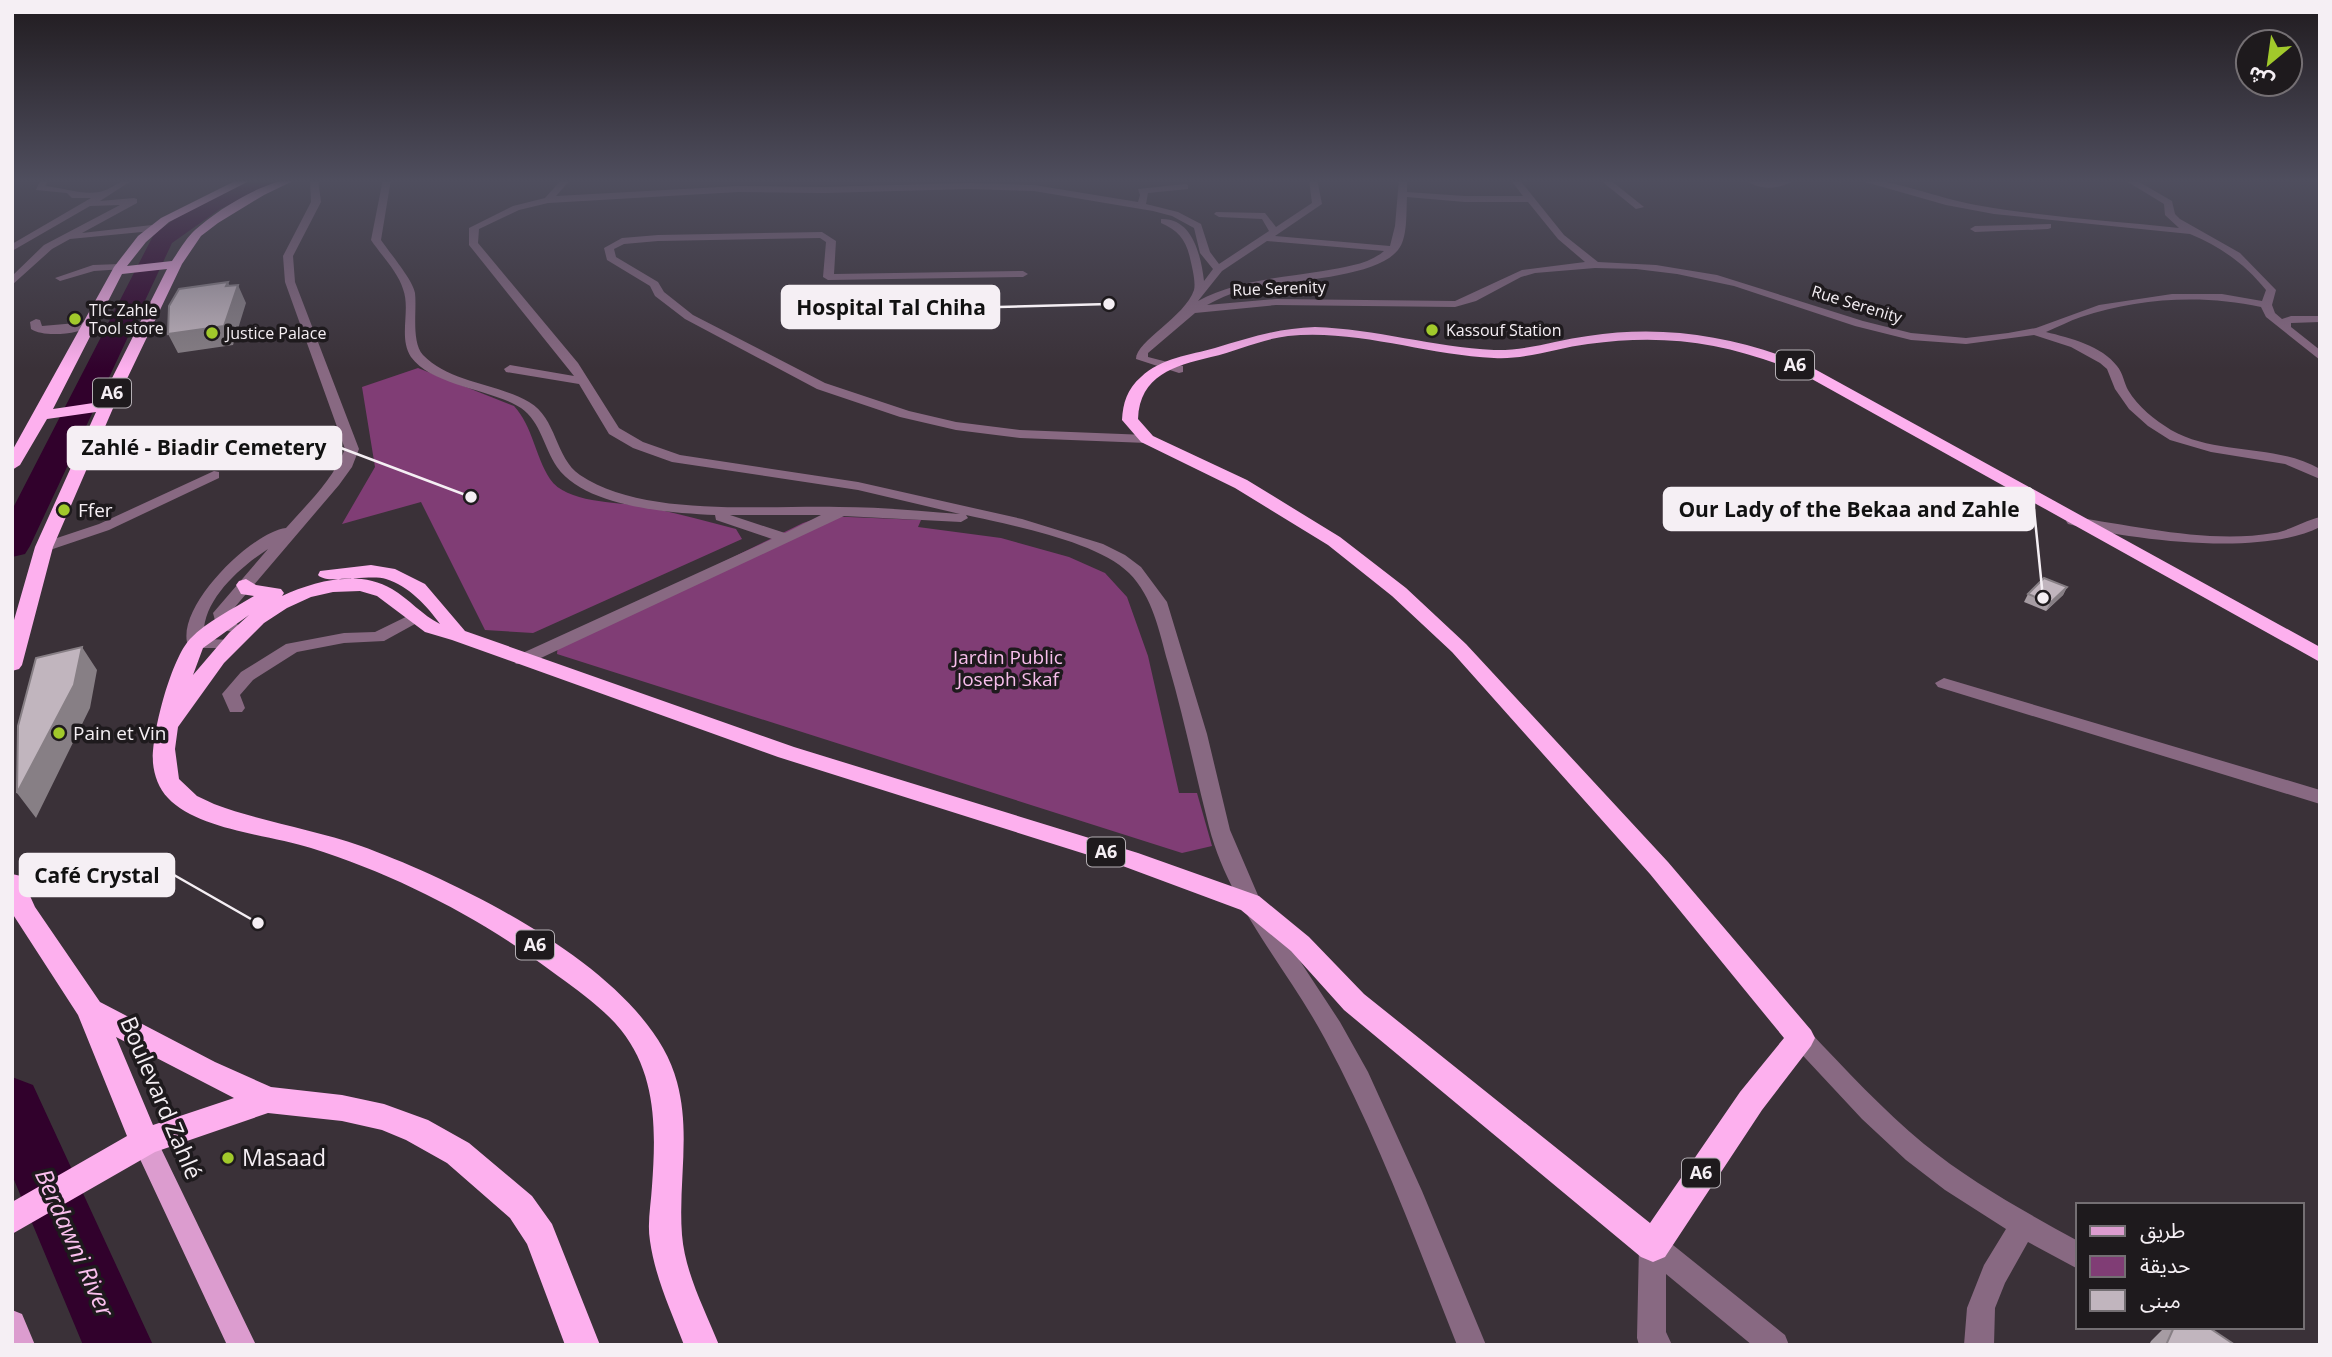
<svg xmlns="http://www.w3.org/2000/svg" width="2332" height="1357" font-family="'Open Sans','Noto Sans Arabic',sans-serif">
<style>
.green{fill:#803d75}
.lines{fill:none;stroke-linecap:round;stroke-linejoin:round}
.river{fill:#31012c;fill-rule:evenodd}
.minor{fill:#886982;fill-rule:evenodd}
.major{fill:#dc9ccf;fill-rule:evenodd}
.highway{fill:#fdb0ee;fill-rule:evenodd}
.wall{fill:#a69ca3}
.shaded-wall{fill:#877f85}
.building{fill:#c1b5be;stroke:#877f85;stroke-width:2}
.poi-dot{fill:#a1c92b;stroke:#1e1a1d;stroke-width:2.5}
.labels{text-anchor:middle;stroke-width:7;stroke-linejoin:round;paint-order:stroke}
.far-street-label{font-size:16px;fill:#f5eff4;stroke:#1e1a1d}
.far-poi-label{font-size:16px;fill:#f5eff4;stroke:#1e1a1d;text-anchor:start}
.shield{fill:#1e1a1d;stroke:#b4afb4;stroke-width:2}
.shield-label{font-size:18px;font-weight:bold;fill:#f5eff4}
.poi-label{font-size:19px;fill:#f5eff4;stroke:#1e1a1d;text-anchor:start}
.park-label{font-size:19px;fill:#f8beec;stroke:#1e1a1d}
.near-street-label{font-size:23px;fill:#f5eff4;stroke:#1e1a1d}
.near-poi-label{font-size:23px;fill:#f5eff4;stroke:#1e1a1d;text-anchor:start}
.near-water-label{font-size:24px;font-style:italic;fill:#fac0ee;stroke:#1e1a1d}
.leader{fill:none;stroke:#f5eff4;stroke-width:2.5}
.callout-dot{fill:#f5eff4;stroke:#1e1a1d;stroke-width:2.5}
.callout{fill:#f5eff4;stroke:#f5eff4;stroke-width:2.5}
.callout-label{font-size:21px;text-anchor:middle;font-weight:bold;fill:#111}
</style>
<rect width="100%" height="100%" fill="#3a3138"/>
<path class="green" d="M 418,368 L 514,406 C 533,427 535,456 550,479 C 566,503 616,502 641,506 C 673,512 705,521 736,529 L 742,539 L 533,633 L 485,630 L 421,502 L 342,524 L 375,467 L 362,387 Z
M 824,516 L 921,520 L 918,527 L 1001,538 L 1069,557 L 1105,573 L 1127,597 L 1148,656 L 1179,793 L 1197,793 L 1212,846 L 1182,853 L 557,654 L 558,643 L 803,523 Z"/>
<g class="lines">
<path class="river" d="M 249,179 L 279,179 L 275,183 L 220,209 L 172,243 L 30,546 L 25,554 L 12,557 L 12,510 L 154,234 L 191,207 Z
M 12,1077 L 33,1085 L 153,1345 L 83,1345 L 12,1175 Z"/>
<path class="minor" d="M 41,179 L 50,179 L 45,186 C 63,188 83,195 99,192 C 112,190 119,179 134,179 L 100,201 L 134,198 L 137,199 L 137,203 L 82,233 L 152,225 L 157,228 L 152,231 L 70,239 L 52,249 L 12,285 L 12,276 L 44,245 L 120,205 L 90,206 L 12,251 L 12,244 L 91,198 L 72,198 L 67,193 L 36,190 Z
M 310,179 L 318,179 L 321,202 L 293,256 L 295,282 L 359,449 L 352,467 L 339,485 L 229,614 L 231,621 L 244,628 L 242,632 L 236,633 L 217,628 L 213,613 L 268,549 C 239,568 200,602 204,639 L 235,640 L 237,644 L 235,648 L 189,648 C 171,611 251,532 286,528 C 308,503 333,480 345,449 L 285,282 L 283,256 L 311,202 Z
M 383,179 L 391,179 L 381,240 C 389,252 413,280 415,293 C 417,310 411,342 423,355 C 450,383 497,383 529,402 C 557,418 555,458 580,475 C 643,518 765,505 839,507 C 879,507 920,511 960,514 L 858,490 L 672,462 L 633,448 L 609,434 L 579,384 L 506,372 L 504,369 L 510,365 L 574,376 L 469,245 L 469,228 L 513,206 L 545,198 L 562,179 L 571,179 L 556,196 L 738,186 L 824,187 L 969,183 L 1034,185 L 1138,202 L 1140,195 L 1138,189 L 1185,184 L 1188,185 L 1188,189 L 1148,193 L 1146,204 L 1178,212 L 1201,224 L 1210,252 L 1219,264 L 1269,231 L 1262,219 L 1219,217 L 1214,214 L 1216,212 L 1265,213 L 1276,227 L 1312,203 L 1309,179 L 1317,179 L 1322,204 L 1275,236 L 1390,246 L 1395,226 L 1399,179 L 1407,179 L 1407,192 L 1465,196 L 1523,196 L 1510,179 L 1519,179 L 1564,235 L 1598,262 L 1656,265 L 1717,275 L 1863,321 L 1911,333 L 1966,338 L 2008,333 L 2036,328 L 2099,305 L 2172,294 L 2222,294 L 2262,301 L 2266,290 C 2245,264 2221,247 2190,234 L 1994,214 L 1946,205 L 1855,179 C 1895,179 1936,198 1976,205 C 2043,217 2112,221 2179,228 L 2165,215 L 2164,204 L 2123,179 L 2134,179 L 2172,201 L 2175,214 L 2180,219 L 2240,253 L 2276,290 L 2272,305 L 2275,313 L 2282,319 L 2291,316 L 2320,316 L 2320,322 L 2291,323 L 2291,327 L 2320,350 L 2320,360 L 2266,317 L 2261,307 C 2203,294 2137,298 2081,317 C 2069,321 2058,327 2046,332 C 2070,338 2102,346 2117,366 C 2123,373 2124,383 2128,390 C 2138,407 2155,420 2171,430 C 2217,456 2274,443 2320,469 L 2320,479 L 2285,464 L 2211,452 L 2170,440 L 2148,426 L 2129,409 L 2115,389 L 2107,369 L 2100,363 L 2071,347 L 2034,335 L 1966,344 L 1911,340 L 1855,326 L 1734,286 L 1677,274 L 1636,269 L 1595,268 L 1535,273 L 1521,277 L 1476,301 L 1455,307 L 1276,305 L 1195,313 L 1148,353 L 1148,357 L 1183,366 L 1183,372 L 1179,373 L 1136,359 C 1136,341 1185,317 1194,290 C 1196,282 1192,267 1190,258 C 1186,240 1178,230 1161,223 L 1161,219 C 1193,218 1201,256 1204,281 L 1213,269 L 1200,253 L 1194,228 L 1172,216 L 1153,211 L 1034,191 L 969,189 L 824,193 L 738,192 L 548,203 L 519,210 L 479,229 L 478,243 L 578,363 L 619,428 L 643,442 L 680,455 L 858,482 L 1022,519 L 1103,544 L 1125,555 L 1141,567 L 1167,602 L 1207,734 L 1230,830 L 1260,900 L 1340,1022 L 1368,1072 L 1422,1191 L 1486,1345 L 1457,1345 C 1416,1242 1378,1137 1325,1039 C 1287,968 1230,907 1209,827 C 1195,772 1184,718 1168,663 C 1159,631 1153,597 1129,573 C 1097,541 1010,525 966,515 L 968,518 L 961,522 L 844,516 L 528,664 L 516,664 L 513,660 L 516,656 L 772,539 L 716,520 L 715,515 C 670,513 585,507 557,467 C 544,448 541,422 521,408 C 492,389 432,386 411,357 C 398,337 411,310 403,289 C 398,272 381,255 371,240 ZM 1407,197 L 1465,202 L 1528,202 L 1558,239 L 1585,262 L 1522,270 L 1455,301 L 1276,299 L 1207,305 C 1218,299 1229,294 1242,290 C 1280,280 1374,280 1398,250 C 1408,238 1406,212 1407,197 ZM 1267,241 L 1384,251 C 1368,265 1343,267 1323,271 C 1280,278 1237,280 1198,301 L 1222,271 ZM 730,515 L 821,515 L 785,533 Z
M 1599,179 L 1609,179 L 1644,207 L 1636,209 Z
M 1744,179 L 1770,182 L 1796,179 C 1780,190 1759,191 1744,179 Z
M 1836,179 L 1844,179 L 1844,180 L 1840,183 Z
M 2051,224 L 2051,228 L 2048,229 L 1975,232 L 1970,229 L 1975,226 Z
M 822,232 L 836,241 L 834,274 L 1023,271 L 1028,274 L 1023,277 L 828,280 L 823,277 L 826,242 L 820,238 L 658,241 L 624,244 L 614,249 L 616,257 L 658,282 L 664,292 L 693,315 L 825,383 L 909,411 L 956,422 L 1020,430 L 1147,435 L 1154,439 L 1147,443 L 1020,438 L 956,430 L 900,417 L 817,389 L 685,319 L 655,296 L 650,286 L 607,260 L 604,248 L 622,238 L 658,235 Z
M 120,264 L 124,265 L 124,269 L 94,271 L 60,281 L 55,278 L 93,265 Z
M 36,319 L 40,320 L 42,326 L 88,322 L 94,325 C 81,334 44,338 31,329 L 30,322 Z
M 214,471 L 219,472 L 219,478 L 109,530 L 44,552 L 36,547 L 39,544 L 99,524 Z
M 2073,517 C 2137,526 2209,544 2274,533 C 2291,530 2304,521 2320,517 L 2320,527 C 2262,557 2131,540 2068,524 L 2066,521 Z
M 418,611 L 426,616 L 424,619 L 384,641 L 344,643 L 297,652 L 253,680 L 240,695 L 245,708 L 242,712 L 230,712 L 222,694 L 241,672 L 286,644 L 344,633 L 375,632 Z
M 1944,678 L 2320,790 L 2320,804 L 1938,687 L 1935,683 Z
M 1801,1028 L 1809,1031 C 1846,1070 1883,1110 1924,1144 C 1971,1182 2025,1212 2078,1241 L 2078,1269 L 2028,1242 L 2005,1283 L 1995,1308 L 1994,1345 L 1964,1345 L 1967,1308 L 1984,1265 L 2006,1229 L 1945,1190 L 1906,1160 L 1862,1119 L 1793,1045 L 1789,1038 L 1793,1031 Z
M 1653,1233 L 1663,1237 L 1785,1335 L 1789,1345 L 1752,1345 L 1666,1274 L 1666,1332 L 1672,1345 L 1639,1345 L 1637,1338 L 1639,1246 L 1643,1237 Z"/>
<path class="major" d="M 145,1131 L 154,1134 L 256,1345 L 227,1345 L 132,1142 L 136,1134 Z
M 12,1310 L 22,1314 L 35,1345 L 12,1345 Z"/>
<path class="highway" d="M 239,179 L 253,179 L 169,222 L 146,242 L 127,266 L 172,261 C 179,251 186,238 195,230 C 218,209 266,179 297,179 L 264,195 L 218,223 L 201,236 L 182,264 L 114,406 L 53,547 L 22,665 L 19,669 L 12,671 L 12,627 L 35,547 L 96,412 L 47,419 L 20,465 L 12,470 L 12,451 L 114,267 L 138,236 L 161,218 ZM 167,269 L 100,402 L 53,409 L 122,274 Z
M 1315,327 C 1375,329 1434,347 1494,350 C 1526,351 1557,340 1588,336 C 1667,324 1738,337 1811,367 L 2320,647 L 2320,662 L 1801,373 C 1728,343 1667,333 1588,344 C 1557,348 1525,360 1494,358 C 1425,355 1358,329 1288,336 C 1262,339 1237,351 1211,357 C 1174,366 1140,375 1138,419 L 1153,436 L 1247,480 L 1340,537 L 1406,588 L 1466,644 L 1668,862 L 1811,1030 L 1815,1038 L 1811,1046 L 1762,1110 L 1665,1257 L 1653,1262 L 1641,1257 L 1344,1010 L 1291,951 L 1241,910 L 1120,865 L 778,757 L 452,640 L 425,632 L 377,596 L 360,591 L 333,592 L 311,597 L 287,608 L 264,623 L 224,663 L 178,727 L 175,749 L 179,779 L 197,796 L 214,804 C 262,822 312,829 361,846 C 460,882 649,973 677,1082 C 691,1134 678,1183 682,1235 C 685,1273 705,1310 719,1345 L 684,1345 C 671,1311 655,1277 650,1241 C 647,1223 651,1204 652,1186 C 656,1131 657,1075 621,1030 C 604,1009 580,992 558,976 C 484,920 400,876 311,848 C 270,835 198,830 168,798 C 159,789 154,775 153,763 C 151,735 171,659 190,639 C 207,621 233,609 254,596 L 241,594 L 236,585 L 239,581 L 246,579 L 256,585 L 281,589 L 284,593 L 282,596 C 314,581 359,569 392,589 C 409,599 422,615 440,624 C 427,606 409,586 386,579 C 369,574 326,585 318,575 L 320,571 L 371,565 L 395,569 L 425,584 L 465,631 L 794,747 L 1138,853 L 1259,896 L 1309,937 L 1364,994 L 1650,1223 L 1740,1092 L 1784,1038 L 1650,874 L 1452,652 L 1392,596 L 1328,545 L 1235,488 L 1141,442 L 1122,420 C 1123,403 1127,389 1141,377 C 1161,358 1190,355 1215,348 C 1249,338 1279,328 1315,327 ZM 249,615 L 229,633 L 193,675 L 203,648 Z
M 12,874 L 21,876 L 35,907 L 100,1002 L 215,1062 L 271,1087 L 342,1095 L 384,1104 L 428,1120 L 469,1143 L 532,1196 L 552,1224 L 600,1345 L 565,1345 L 527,1244 L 510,1218 L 447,1163 L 406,1140 L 382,1130 L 342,1121 L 268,1113 L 155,1152 L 12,1234 L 12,1202 L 127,1136 L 78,1015 L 12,913 ZM 116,1037 L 234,1098 L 153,1125 Z"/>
</g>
<path class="wall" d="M 2067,587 L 2063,595 L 2046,611 L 2024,602 L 2028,594 Z
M 2165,1327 L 2208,1327 L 2235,1345 L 2149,1345 L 2151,1341 Z"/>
<path class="shaded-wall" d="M 228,282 L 234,296 L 238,285 L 246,303 L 233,345 L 178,353 L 168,334 L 226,286 Z
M 2067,587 L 2063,595 L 2046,611 L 2050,603 Z
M 82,647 L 97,670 L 90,708 L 36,818 L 17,793 Z"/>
<path class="building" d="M 228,282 L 226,286 L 238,285 L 224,326 L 168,334 L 169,306 L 179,289 Z
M 2044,578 L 2067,587 L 2050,603 L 2028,594 Z
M 82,647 L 74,685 L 17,793 L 18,726 L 36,658 Z
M 2174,1327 L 2208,1327 L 2235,1345 L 2166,1345 Z"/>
<linearGradient id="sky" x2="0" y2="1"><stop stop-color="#201b1f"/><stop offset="0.49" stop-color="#4f4e5e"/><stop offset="1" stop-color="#4f4e5e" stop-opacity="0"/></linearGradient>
<rect width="2332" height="369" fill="url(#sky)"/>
<g class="poi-dot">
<circle cx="75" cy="319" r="7"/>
<circle cx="1432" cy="330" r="7"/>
<circle cx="212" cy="333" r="7"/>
<circle cx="64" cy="510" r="7"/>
<circle cx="59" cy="733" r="7"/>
<circle cx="228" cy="1158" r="7"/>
</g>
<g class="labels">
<g class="far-street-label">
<text transform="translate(1279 288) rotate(-2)" y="6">Rue Serenity</text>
<text transform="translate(1857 304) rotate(17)" y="6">Rue Serenity</text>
</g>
<g class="far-poi-label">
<text x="89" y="316">TIC Zahle<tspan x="89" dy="18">Tool store</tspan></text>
<text x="1446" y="336">Kassouf Station</text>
<text x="226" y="339">Justice Palace</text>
</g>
<g class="shield">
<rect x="1776" y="350.5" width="38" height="29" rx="5"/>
<rect x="93" y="378.5" width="38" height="29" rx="5"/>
<rect x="1087" y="837.5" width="38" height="29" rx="5"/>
<rect x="516" y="930.5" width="38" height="29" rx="5"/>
<rect x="1682" y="1158.5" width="38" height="29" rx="5"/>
</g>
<g class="shield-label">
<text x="1795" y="371">A6</text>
<text x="112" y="399">A6</text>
<text x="1106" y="858">A6</text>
<text x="535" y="951">A6</text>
<text x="1701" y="1179">A6</text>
</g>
<g class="poi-label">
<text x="78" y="517">Ffer</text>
<text x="73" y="740">Pain et Vin</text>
</g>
<g class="park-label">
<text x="1008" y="664">Jardin Public<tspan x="1008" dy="22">Joseph Skaf</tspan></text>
</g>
<g class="near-street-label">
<text transform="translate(161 1098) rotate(67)" y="8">Boulevard Zahlé</text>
</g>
<g class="near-poi-label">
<text x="242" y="1166">Masaad</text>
</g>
<g class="near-water-label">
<text transform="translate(74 1243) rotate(66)" y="8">Berdawni River</text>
</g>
</g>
<path class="leader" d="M1109 304L999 307M471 497L341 448M2043 598L2034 509M258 923L174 875"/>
<g class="callout-dot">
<circle cx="1109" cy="304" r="7"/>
<circle cx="471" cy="497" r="7"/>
<circle cx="2043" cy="598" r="7"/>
<circle cx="258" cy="923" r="7"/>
</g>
<g class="callout">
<rect x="782" y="286" width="217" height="42" rx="7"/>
<rect x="68" y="427" width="273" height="42" rx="7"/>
<rect x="1664" y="488" width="370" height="42" rx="7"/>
<rect x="20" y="854" width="154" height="42" rx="7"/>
</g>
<g class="callout-label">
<text x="891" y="315">Hospital Tal Chiha</text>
<text x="204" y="455">Zahlé - Biadir Cemetery</text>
<text x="1849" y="517">Our Lady of the Bekaa and Zahle</text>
<text x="97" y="883">Café Crystal</text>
</g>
<rect width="2332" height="1357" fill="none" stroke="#f5eff4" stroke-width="28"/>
<rect x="2076" y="1203" width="228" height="126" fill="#1e1a1d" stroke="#746f73" stroke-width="2"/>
<rect x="2090" y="1226" width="35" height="10" fill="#dc9ccf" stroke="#746f73" stroke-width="2"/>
<text x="2140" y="1238" font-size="21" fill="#f5eff4">طريق</text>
<rect x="2090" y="1256" width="35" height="21" fill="#803d75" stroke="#746f73" stroke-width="2"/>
<text x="2140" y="1273" font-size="21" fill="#f5eff4">حديقة</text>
<rect x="2090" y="1290" width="35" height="21" fill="#c1b5be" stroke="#746f73" stroke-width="2"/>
<text x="2140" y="1308" font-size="21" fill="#f5eff4">مبنى</text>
<g transform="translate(2269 63) rotate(209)"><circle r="33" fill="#1e1a1d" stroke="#746f73" stroke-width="2"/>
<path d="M0-5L12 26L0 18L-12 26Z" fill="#a1c92b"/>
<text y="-10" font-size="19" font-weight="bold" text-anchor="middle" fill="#f5eff4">ش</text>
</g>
</svg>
